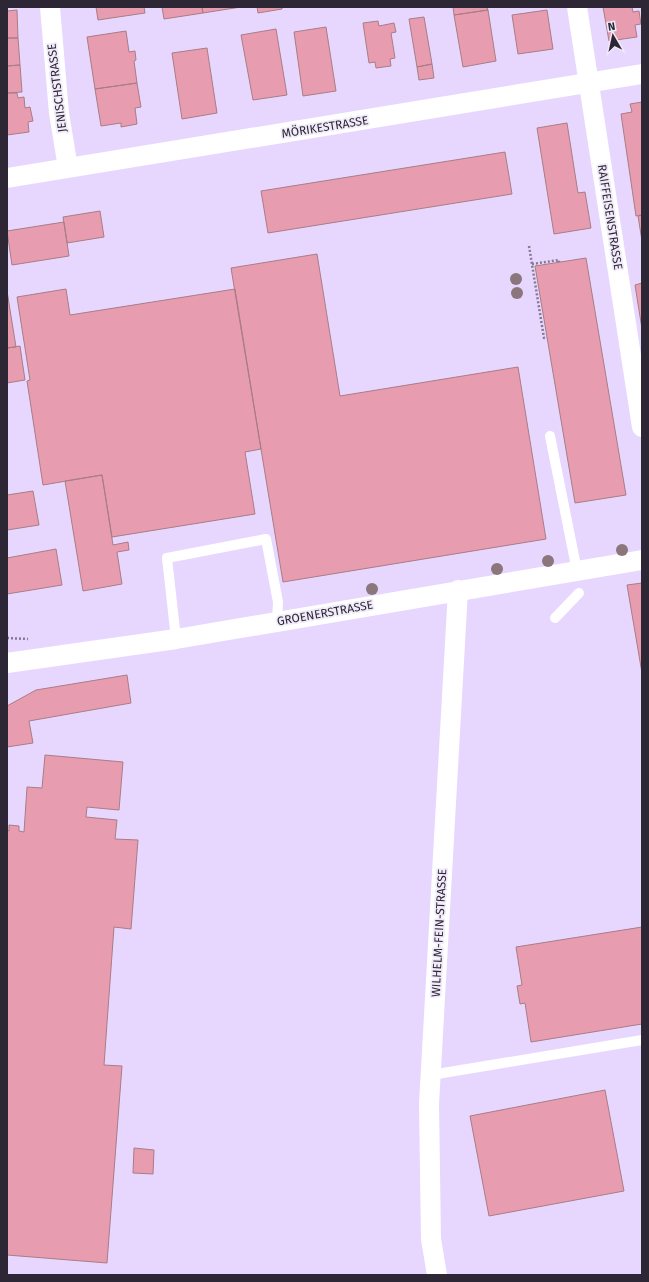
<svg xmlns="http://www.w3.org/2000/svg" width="649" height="1282" font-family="'Fira Sans',sans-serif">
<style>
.building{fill:#e79daf;stroke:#a87d86}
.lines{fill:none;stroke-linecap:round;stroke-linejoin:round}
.path{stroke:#847893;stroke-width:2.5;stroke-dasharray:2 2;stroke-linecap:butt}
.lane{stroke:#fff;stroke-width:10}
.street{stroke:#fff;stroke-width:20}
.tree{fill:#8a767b}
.labels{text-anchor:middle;stroke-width:3.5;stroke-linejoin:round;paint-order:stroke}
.street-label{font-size:12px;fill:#2d2635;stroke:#f0eaf9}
</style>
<rect width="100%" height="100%" fill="#e7d7fe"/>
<path class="building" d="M 96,7 L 144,7 L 145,13 L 98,20 Z
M 162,7 L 202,7 L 203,13 L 164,19 Z
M 202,7 L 241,7 L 203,13 Z
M 257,7 L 282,7 L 282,9 L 258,13 Z
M 453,7 L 487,7 L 488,10 L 454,15 Z
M 603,7 L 632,7 L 633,12 L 639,11 L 641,24 L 635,25 L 637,37 L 609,41 Z
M 17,10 L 18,38 L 7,38 L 7,11 Z
M 488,10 L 496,61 L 463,67 L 454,15 Z
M 547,10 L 553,49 L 518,54 L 512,15 Z
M 424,17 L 432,64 L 417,67 L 409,19 Z
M 378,21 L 379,26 L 394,23 L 396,32 L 391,33 L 395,58 L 390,59 L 391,66 L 376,68 L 375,62 L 369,63 L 363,23 Z
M 326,27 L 336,91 L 303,96 L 294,32 Z
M 276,29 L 287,95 L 253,100 L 241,35 Z
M 126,31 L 129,52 L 135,51 L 136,60 L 134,61 L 137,83 L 95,89 L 87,37 Z
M 7,38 L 18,38 L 20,65 L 7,66 Z
M 207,48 L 217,113 L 182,119 L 172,53 Z
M 432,64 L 434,78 L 419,80 L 417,67 Z
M 20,65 L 22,92 L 7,93 L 7,66 Z
M 137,83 L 141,107 L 135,108 L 137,124 L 121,127 L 121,123 L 101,126 L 95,89 Z
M 7,93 L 17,93 L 18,98 L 24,97 L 25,108 L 30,107 L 33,121 L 28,122 L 29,132 L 7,135 Z
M 642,102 L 642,215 L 636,216 L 621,114 L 632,112 L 630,104 Z
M 567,123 L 578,193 L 585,192 L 591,228 L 554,234 L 537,128 Z
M 505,152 L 512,194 L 268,233 L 261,191 Z
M 100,211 L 104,237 L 67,243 L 63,217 Z
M 642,215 L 642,241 L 638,216 Z
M 64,222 L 69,256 L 12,265 L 7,231 Z
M 317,254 L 340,396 L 518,367 L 546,539 L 283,582 L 231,268 Z
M 586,258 L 626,495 L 575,503 L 535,266 Z
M 642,283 L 642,329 L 635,285 Z
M 66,289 L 70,315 L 235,289 L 261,449 L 245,452 L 255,514 L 112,537 L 102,475 L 43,485 L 27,381 L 30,380 L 17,297 Z
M 7,291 L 16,347 L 7,348 Z
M 20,346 L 25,380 L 7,383 L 7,348 Z
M 102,475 L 113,545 L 128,542 L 129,550 L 117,552 L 122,584 L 83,591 L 65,481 Z
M 33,491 L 39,525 L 7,530 L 7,495 Z
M 56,549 L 62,585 L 7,594 L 7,558 Z
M 642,583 L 642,673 L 627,585 Z
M 127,675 L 131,703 L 29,721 L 33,743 L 7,747 L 7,706 L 36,690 Z
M 45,755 L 123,762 L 119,810 L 87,807 L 86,817 L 117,820 L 115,839 L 138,840 L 131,929 L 114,927 L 104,1065 L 122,1066 L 107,1263 L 7,1255 L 7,830 L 9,831 L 9,825 L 19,826 L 19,831 L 24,832 L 27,787 L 42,788 Z
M 642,927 L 642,1024 L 531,1042 L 525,1003 L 520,1004 L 517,986 L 522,985 L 516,947 Z
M 605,1090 L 624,1191 L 489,1216 L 470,1116 Z
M 134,1148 L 154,1150 L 153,1174 L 133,1173 Z"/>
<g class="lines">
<path class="path" d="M 529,246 L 544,338 L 547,338
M 532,264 L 559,260 L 559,262
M 7,638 L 28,639"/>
<path class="lane" d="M 550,436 L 577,571
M 555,618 L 579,593
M 176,639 L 167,558 L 266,539 L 278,602 L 277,621
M 431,1075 L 642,1040"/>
<path class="street" d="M 50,7 L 59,113 L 68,168
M 577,7 L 642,427
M 7,178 L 642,74
M 7,663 L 176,639 L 642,560
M 437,1275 L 431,1239 L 429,1104 L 458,590"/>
</g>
<g class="tree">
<circle cx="516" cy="279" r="6"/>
<circle cx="517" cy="293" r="6"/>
<circle cx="622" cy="550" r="6"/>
<circle cx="548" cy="561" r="6"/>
<circle cx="497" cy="569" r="6"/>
<circle cx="372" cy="589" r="6"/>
</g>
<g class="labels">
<g class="street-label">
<text transform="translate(57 88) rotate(-97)" y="4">JENISCHSTRASSE</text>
<text transform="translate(325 127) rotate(-9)" y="4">MÖRIKESTRASSE</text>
<text transform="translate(610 217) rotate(81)" y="4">RAIFFEISENSTRASSE</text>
<text transform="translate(325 613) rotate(-10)" y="4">GROENERSTRASSE</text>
<text transform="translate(439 933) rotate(-87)" y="4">WILHELM-FEIN-STRASSE</text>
</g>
</g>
<rect width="649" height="1282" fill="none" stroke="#2d2635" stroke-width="16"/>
<g transform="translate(613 36) rotate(351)" stroke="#f0eaf9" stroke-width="3" paint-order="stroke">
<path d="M0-3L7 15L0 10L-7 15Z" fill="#2d2635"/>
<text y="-6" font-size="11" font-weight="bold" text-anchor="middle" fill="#2d2635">N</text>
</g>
</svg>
